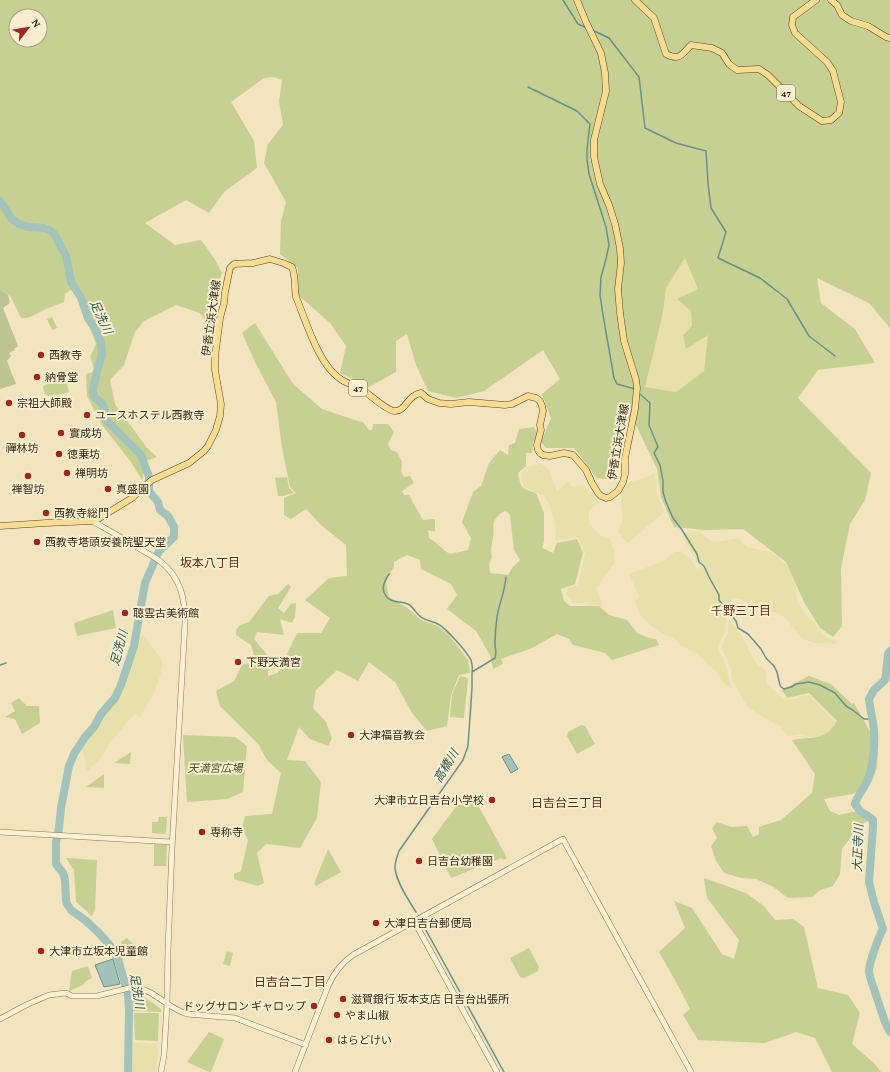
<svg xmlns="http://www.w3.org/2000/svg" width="890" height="1072" font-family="'Crimson Pro','Noto Sans JP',serif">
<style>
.farmland{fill:#e7e0ab}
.green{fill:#c6d092;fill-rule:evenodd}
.cemetery{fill:#bcc492}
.water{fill:#a2c2ba;stroke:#699189}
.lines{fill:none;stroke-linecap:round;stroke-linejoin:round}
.stream{stroke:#699189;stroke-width:1.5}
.river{stroke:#a2c2ba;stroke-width:8}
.tertiary-casing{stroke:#8b7455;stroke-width:6}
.primary-casing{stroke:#58422a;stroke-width:7}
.tertiary{stroke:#fbf1d2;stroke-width:5}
.primary{stroke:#f8dc92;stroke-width:6}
.poi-dot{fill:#9f2521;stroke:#f8eece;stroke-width:1.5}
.labels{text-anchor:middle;stroke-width:4;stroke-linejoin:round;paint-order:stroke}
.shield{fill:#f8eece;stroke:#726651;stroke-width:1}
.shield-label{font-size:10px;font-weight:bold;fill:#392b1b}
.street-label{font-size:11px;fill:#392b1b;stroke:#f8eece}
.poi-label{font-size:11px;fill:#392b1b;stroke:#f8eece;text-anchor:start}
.park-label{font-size:11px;font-style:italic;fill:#475720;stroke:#f8eece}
.water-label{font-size:12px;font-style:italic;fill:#295a59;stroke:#f8eece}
.neighbourhood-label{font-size:12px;fill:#692c17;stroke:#f8eece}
</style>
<rect width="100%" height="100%" fill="#f1e4be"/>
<path class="farmland" d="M 685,258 L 698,289 L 691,311 L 692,326 L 683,335 L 686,349 L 708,334 L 704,371 L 676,392 L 645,387 L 663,313 L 666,288 Z
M 541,464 L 549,470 L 557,491 L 568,481 L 573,487 L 584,486 L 600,502 L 593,507 L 589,512 L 589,523 L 598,534 L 611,540 L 614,551 L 615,563 L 596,588 L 603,606 L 572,602 L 566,594 L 567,588 L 578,585 L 585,553 L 578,537 L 555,540 L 556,532 L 553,515 L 549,504 L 544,496 L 525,487 L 522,482 L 521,474 L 529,466 Z
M 654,473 L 657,483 L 656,491 L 664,512 L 628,543 L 618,532 L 621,524 L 623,516 L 621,504 L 621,494 L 629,482 L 643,479 Z
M 688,532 L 700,532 L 709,540 L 716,542 L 738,538 L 747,547 L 770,552 L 787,565 L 795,581 L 797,601 L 806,615 L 814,622 L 818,629 L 828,638 L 838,641 L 835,644 L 815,643 L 803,639 L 793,628 L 787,619 L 777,613 L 752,605 L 741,599 L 734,598 L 722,608 L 725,613 L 726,622 L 725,632 L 719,643 L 718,649 L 727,668 L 729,680 L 732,688 L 726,686 L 723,682 L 715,670 L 705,663 L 703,659 L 695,653 L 680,645 L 675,639 L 660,632 L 649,624 L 640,615 L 635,602 L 639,596 L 629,574 L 666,560 L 674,552 L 682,552 L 691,560 L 698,570 L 700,566 L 683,538 Z
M 729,619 L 742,636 L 756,664 L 766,670 L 767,684 L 784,700 L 795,699 L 803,695 L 810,696 L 840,727 L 819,739 L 799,734 L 788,736 L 780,726 L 756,713 L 747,706 L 732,679 L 731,668 L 722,649 L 722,644 L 728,633 Z
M 143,635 L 155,650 L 162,661 L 163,665 L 159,679 L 152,698 L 145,708 L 140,718 L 135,713 L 123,727 L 109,745 L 100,760 L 87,771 L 85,758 L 82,750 L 83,744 L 86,738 L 99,724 L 103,715 L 116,700 L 129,671 L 136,648 L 137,640 Z
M 133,1043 L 157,1044 L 158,1054 L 155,1072 L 131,1072 Z"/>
<path class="green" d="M 0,0 L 890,0 L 890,328 L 869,303 L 817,278 L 821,303 L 855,329 L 875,363 L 818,370 L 798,398 L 871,473 L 865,500 L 850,524 L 841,568 L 842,626 L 833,637 L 820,628 L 804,602 L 786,562 L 743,529 L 705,530 L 674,527 L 661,497 L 657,469 L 635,423 L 623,421 L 614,480 L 597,478 L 574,448 L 546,448 L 541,442 L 551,418 L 542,394 L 560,379 L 543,350 L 484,391 L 456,398 L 428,391 L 416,365 L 407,334 L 396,341 L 396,372 L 369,387 L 340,373 L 346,346 L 330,323 L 297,294 L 298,268 L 280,254 L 281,221 L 286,202 L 264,163 L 268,144 L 283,125 L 279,101 L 282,80 L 274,77 L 264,78 L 231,102 L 254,141 L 257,168 L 224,192 L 209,213 L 186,200 L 145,223 L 175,245 L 201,240 L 214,258 L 222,273 L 207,323 L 200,313 L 176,305 L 144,321 L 135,332 L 124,365 L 110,380 L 115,404 L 147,448 L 157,457 L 146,461 L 142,480 L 131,462 L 102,425 L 87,396 L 86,374 L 95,371 L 90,357 L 96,344 L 87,320 L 73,288 L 65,294 L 64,302 C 57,305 49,307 42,311 C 36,314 29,319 21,318 L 11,297 L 0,289 ZM 16,16 L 40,16 L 40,40 L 16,40 ZM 685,258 L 698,289 L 677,299 L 691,311 L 692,326 L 683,335 L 686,349 L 708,335 L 704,371 L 676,392 L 645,387 L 663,313 L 666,288 Z
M 52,317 L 57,328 L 52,330 L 47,319 Z
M 255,323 L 293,384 L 322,409 L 358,421 L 363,422 L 369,430 L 372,430 L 373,424 L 388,424 L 394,432 L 388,444 L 391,450 L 397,452 L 402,462 L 401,471 L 404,477 L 410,476 L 414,483 L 402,491 L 404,495 L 409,495 L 423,520 L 435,519 L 435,532 L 428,530 L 429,538 C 437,542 442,550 450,554 L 468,550 L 471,538 L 462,522 L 473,492 L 481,486 L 489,463 L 500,450 L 508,455 L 509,445 L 515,443 L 519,429 L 534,427 L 538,434 L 536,439 L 533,442 L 532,453 L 526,453 L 526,466 L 518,473 C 521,489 521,488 536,493 L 544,513 L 544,541 L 542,548 L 553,553 L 557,543 L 577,539 L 583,553 L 575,584 L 561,589 L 564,601 L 570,606 L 599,606 L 609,615 L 627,620 L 637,633 L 649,638 L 656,639 L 659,645 L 612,660 L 605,653 L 573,645 L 569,639 L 557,634 L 532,648 L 501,659 L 503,664 L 493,669 L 490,655 L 476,631 L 447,609 L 457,595 L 451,584 L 421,569 L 420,560 L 407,555 L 394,562 L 394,566 L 386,582 L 389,597 L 409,609 L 421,620 L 438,626 L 449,635 L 468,660 L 470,673 L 459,675 L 451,695 L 447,726 L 427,731 L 412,713 L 395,682 L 369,662 L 358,681 L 337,670 L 316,690 L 313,708 L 326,722 L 332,738 L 328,746 L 310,739 L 299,727 L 287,760 L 305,761 L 321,782 L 317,818 L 300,848 L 266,844 L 257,853 L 264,883 L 258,886 L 234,879 L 234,874 L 241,871 L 248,840 L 242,828 L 245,816 L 272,814 L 281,773 L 267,760 L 258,744 L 220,706 L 216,691 L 234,681 L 242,665 L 256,661 L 251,645 L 236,635 L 236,630 L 240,625 L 249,622 L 269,596 L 278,594 L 288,584 L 291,587 L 278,608 L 284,613 L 291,604 L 296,603 L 295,617 L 292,623 L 280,619 L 284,635 L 257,632 L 254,639 L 269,657 L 268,676 L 278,673 L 297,633 L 321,633 L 330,618 L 305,600 L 329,578 L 347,576 L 346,545 L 322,526 L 306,509 L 291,519 L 284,515 L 284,498 L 296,493 L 290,487 L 282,448 L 276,402 L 256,364 L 242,333 ZM 506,511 L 510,515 L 514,550 L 520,560 L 513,567 L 508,575 L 490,573 L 489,564 L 492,557 C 490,548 492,546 493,537 C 495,528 490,525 498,516 C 501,513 502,512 506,511 Z
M 64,379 L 66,380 L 69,392 L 67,393 L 48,396 L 45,394 L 43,387 L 45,385 Z
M 287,477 L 289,488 L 294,493 L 283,496 L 278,496 L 275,478 Z
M 113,610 L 116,628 L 77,636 L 74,623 Z
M 460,676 L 468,678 L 464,718 L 450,717 L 452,695 Z
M 809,676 L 831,684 L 852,704 L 854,703 L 878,746 L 877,768 L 872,781 L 853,794 L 824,799 L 830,811 L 839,815 L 852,812 L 868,811 L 875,816 L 858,827 L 842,849 L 840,874 L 833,886 L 820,890 L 812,897 L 788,898 L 772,886 L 756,879 L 742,878 L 724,873 L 715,859 L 711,846 L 717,838 L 712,828 L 717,822 L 731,827 L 747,826 L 753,837 L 759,834 L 759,827 L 781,820 L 812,793 L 815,774 L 792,740 C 812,736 825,742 837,721 L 809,693 L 787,698 L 782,690 Z
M 19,698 L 27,706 L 39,706 L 40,723 L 22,734 L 15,719 L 5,717 L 15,711 L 11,703 Z
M 581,725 L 585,726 L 595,744 L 577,754 L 567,736 L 568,732 Z
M 183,735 L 235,737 L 247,746 L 243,792 L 227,799 L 187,802 Z
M 131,752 L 130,764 L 114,763 Z
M 104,774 L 104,788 L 86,787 Z
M 466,793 L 479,807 L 507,858 L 504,860 L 501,858 L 451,878 L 432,839 Z
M 159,817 L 167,817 L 166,832 L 165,834 L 152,833 L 152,822 L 158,822 Z
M 154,844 L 167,845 L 166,866 L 154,866 Z
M 328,849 L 341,872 L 316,886 L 314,884 Z
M 66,858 L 97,860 L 95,909 L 92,916 L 76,902 L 74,870 Z
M 704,878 L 746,893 L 764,906 L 775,920 L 793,919 L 804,927 L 818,988 L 848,995 L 860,1013 L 852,1044 L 875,1064 L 881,1072 L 832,1072 L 815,1038 L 796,1032 L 765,1043 L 698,1040 L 683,1015 L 690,1009 L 675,980 L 659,952 L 685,928 L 674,901 L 692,908 L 722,954 L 734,959 L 739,940 L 707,898 Z
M 127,938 L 139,950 L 128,959 L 121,942 Z
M 529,948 L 539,967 L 538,971 L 524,978 L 520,977 L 510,958 Z
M 227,951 L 233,953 L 230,966 L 223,964 Z
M 88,966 L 92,978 L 86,981 L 83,985 L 69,991 L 72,971 Z
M 130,994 L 140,994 L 161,1009 L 161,1012 L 132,1011 Z
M 134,1013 L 159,1013 L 158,1041 L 135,1040 Z
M 209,1032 L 224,1039 L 211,1072 L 209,1072 L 187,1062 Z"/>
<path class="cemetery" d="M 0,289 L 8,295 L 10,303 L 3,308 L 18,346 L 14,349 L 15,350 L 9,353 L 11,356 L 7,361 L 16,384 L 0,389 Z"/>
<path class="water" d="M 509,754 L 518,769 L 511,773 L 502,757 Z
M 113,959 L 120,984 L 104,987 L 95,965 Z"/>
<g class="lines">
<path class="stream" d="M 563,0 L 578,24 L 587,28
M 592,30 L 609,38 L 639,77 L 645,128 L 676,143 L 706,151 L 708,183 L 711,208 L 726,232 L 718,258 L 760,278 L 787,299 L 809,336 L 835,356
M 528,87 L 577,111 L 590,124 L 587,149 L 587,160 L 589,174 L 606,227 L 609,245 L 606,259 L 601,277 L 600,295 L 603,315 L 614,378 L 617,384 L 635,389
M 639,393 L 650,403 L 649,425 L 658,447 L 654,453 L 660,465 L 663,481 L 663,492 L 666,502 L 673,518 L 682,530 L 697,554 L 699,562 L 704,566 L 709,577 L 719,595 L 719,600 L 736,621 L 738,628 L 748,634 L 761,649 L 766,658 L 774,666 L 777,672 L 780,685 L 781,687 L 784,689 L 791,687 L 796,684 L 809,682 L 820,685 L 835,693 L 846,706 L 854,711 L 864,719 L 872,719
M 389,574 C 385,581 380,588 386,596 C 390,603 401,601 408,604 C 414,607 416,614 421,617 C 426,621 433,621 438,624 C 446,628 467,652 471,660 C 472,664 473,667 472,672
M 0,665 L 6,663
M 416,912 C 409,901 395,880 395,867 C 395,862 397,857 399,851 L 463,760 L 468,746 L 472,688 L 472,672 L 495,658 C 497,651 495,649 495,643 C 495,636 496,624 497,617 C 499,604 505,591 506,577
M 422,923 L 504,1072"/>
<path class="river" d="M 0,201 L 12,219 L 19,224 L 28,227 L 44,228 L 51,231 L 55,235 L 66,256 L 71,282 L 81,298 L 88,318 L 98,334 L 101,343 L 102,355 L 98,368 L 93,389 L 93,393 L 95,398 L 102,403 L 104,407 L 105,416 L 107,421 L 141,455 L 149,477 L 149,491 L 158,502 L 160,510 L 168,516 L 174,527 L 174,537 L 159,551 L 145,583 L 134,646 L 121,685 L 115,698 L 101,714 L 94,727 L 85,737 L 74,754 L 69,766 L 61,808 L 59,828 L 56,842 L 56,864 L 63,873 L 65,879 L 66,900 L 67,904 L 71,910 L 85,920 L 99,933 L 113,949 L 118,959 L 128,994 L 129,1011 L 128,1072
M 890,651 L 888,654 L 886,674 L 885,680 L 874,690 L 869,699 C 870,709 873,720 874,730 C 875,744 873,766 868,779 C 864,789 858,794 855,804 L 860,811 L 873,820 L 873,827 L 869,882 L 874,902 L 883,929 C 879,936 869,963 869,971 C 869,973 870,975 870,977 L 885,1022 L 890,1032"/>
<defs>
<path id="tertiary" d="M 92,521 C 108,530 125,539 140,549 C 147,553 155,557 161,562 C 181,578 185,599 185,623 L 172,848 L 168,950 L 167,1004 L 164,1055 L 161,1072
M 0,832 L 172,842
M 414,921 L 497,1072
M 0,1019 L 26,1005 L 49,995 L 66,993 L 72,996 L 97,996 L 133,987 C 154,989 167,1008 187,1014 L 235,1018 L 306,1045
M 295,1072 L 328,986 C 334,973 341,963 353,955 L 563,839 L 691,1072"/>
<path id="primary" d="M 635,0 L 654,18 L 666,54 C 680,61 681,55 691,45 L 712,48 L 722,53 L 729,64 L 737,70 L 759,69 L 768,75 L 799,106 L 822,121 L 831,120 L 839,113 L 841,102 L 833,71 L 827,62 L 795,33 L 792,25 L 793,17 L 816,0
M 831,0 L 837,5 L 842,15 L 851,21 L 868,26 L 886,37 L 890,38
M 0,526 L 46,523 L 92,521 L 98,519 L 132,498 L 146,485 L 152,480 L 189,463 L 204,451 L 208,446 L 216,430 L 220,416 L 221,404 L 215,370 L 215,357 L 220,318 L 224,303 L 225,292 L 230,268 L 234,264 L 253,263 L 270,259 L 283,263 L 292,267 C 296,277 294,287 296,297 C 306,321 318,363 339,378 C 346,384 356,385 363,390 C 370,395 386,410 394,411 C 406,412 407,395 421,393 L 428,399 L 439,403 L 451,404 L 469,402 L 505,405 L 512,404 L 528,396 L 536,398 L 540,401 L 542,406 L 543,411 L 540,425 L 541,430 L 537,445 L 538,450 L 540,453 L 543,455 L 550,456 L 564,453 L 573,455 L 586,470 L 592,483 L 598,493 L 601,496 L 606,498 L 610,497 L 618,491 L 623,482 L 625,474 L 625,458 L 635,409 L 637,388 L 636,380 L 624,341 L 620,313 L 618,289 L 621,263 L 620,248 L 615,224 L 609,205 L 600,184 L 594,157 L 594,140 L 606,91 L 605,73 L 601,53 L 586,22 L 577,0"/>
</defs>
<use href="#tertiary" class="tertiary-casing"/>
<use href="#primary" class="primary-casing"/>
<use href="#tertiary" class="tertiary"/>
<use href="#primary" class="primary"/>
</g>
<g class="poi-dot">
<circle cx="41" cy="355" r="4"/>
<circle cx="37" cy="377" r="4"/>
<circle cx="9" cy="403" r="4"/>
<circle cx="87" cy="415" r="4"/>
<circle cx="61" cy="433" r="4"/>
<circle cx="22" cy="435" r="4"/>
<circle cx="59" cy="454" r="4"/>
<circle cx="67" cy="473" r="4"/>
<circle cx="28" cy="476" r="4"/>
<circle cx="108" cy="489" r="4"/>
<circle cx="46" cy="513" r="4"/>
<circle cx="37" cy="542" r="4"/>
<circle cx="125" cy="613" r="4"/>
<circle cx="238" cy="662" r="4"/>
<circle cx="351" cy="735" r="4"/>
<circle cx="492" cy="800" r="4"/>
<circle cx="202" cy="832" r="4"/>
<circle cx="419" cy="861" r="4"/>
<circle cx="376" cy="923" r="4"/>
<circle cx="41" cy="951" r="4"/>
<circle cx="343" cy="999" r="4"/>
<circle cx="314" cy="1006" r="4"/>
<circle cx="337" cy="1015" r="4"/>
<circle cx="329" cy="1040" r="4"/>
</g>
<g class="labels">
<g class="shield">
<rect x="777" y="85" width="18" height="16" rx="3"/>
<rect x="349" y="380" width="18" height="16" rx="3"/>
</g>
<g class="shield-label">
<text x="786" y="97">47</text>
<text x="358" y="392">47</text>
</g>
<g class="street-label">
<text transform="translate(211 318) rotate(-82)" y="4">伊香立浜大津線</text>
<text transform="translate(618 442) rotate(-80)" y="4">伊香立浜大津線</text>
</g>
<g class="poi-label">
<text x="49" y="359">西教寺</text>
<text x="45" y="381">納骨堂</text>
<text x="17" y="407">宗祖大師殿</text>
<text x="95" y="419">ユースホステル西教寺</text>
<text x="69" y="437">實成坊</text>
<text x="22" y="452" text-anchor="middle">禪林坊</text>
<text x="67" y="458">徳乗坊</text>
<text x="75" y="477">禅明坊</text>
<text x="28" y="493" text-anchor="middle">禅智坊</text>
<text x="116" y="493">真盛園</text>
<text x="54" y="517">西教寺総門</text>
<text x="45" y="546">西教寺塔頭安養院聖天堂</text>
<text x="133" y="617">聴雲古美術館</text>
<text x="246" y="666">下野天満宮</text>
<text x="359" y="739">大津福音教会</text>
<text x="484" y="804" text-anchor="end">大津市立日吉台小学校</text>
<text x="210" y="836">専称寺</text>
<text x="427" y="865">日吉台幼稚園</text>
<text x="384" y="927">大津日吉台郵便局</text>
<text x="49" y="955">大津市立坂本児童館</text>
<text x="351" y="1003">滋賀銀行 坂本支店 日吉台出張所</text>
<text x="306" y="1010" text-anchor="end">ドッグサロン ギャロップ</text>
<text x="345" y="1019">やま山椒</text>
<text x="337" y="1044">はらどけい</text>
</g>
<g class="park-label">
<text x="215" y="772">天満宮広場</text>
</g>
<g class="water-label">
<text transform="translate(101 317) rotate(65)" y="4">足洗川</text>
<text transform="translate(119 648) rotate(-75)" y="4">足洗川</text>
<text transform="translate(446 766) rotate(-59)" y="4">高橋川</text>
<text transform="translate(858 848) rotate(-88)" y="4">大正寺川</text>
<text transform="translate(137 991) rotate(80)" y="4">足洗川</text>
</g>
<g class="neighbourhood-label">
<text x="210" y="567">坂本八丁目</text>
<text x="741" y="615">千野三丁目</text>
<text x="567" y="807">日吉台三丁目</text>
<text x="290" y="986">日吉台二丁目</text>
</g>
</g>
<g transform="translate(28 28) rotate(59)"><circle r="19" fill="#f8eece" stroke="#aca086"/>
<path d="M0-3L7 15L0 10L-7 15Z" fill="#9f2521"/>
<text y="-6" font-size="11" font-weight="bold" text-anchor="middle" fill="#392b1b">N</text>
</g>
</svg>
